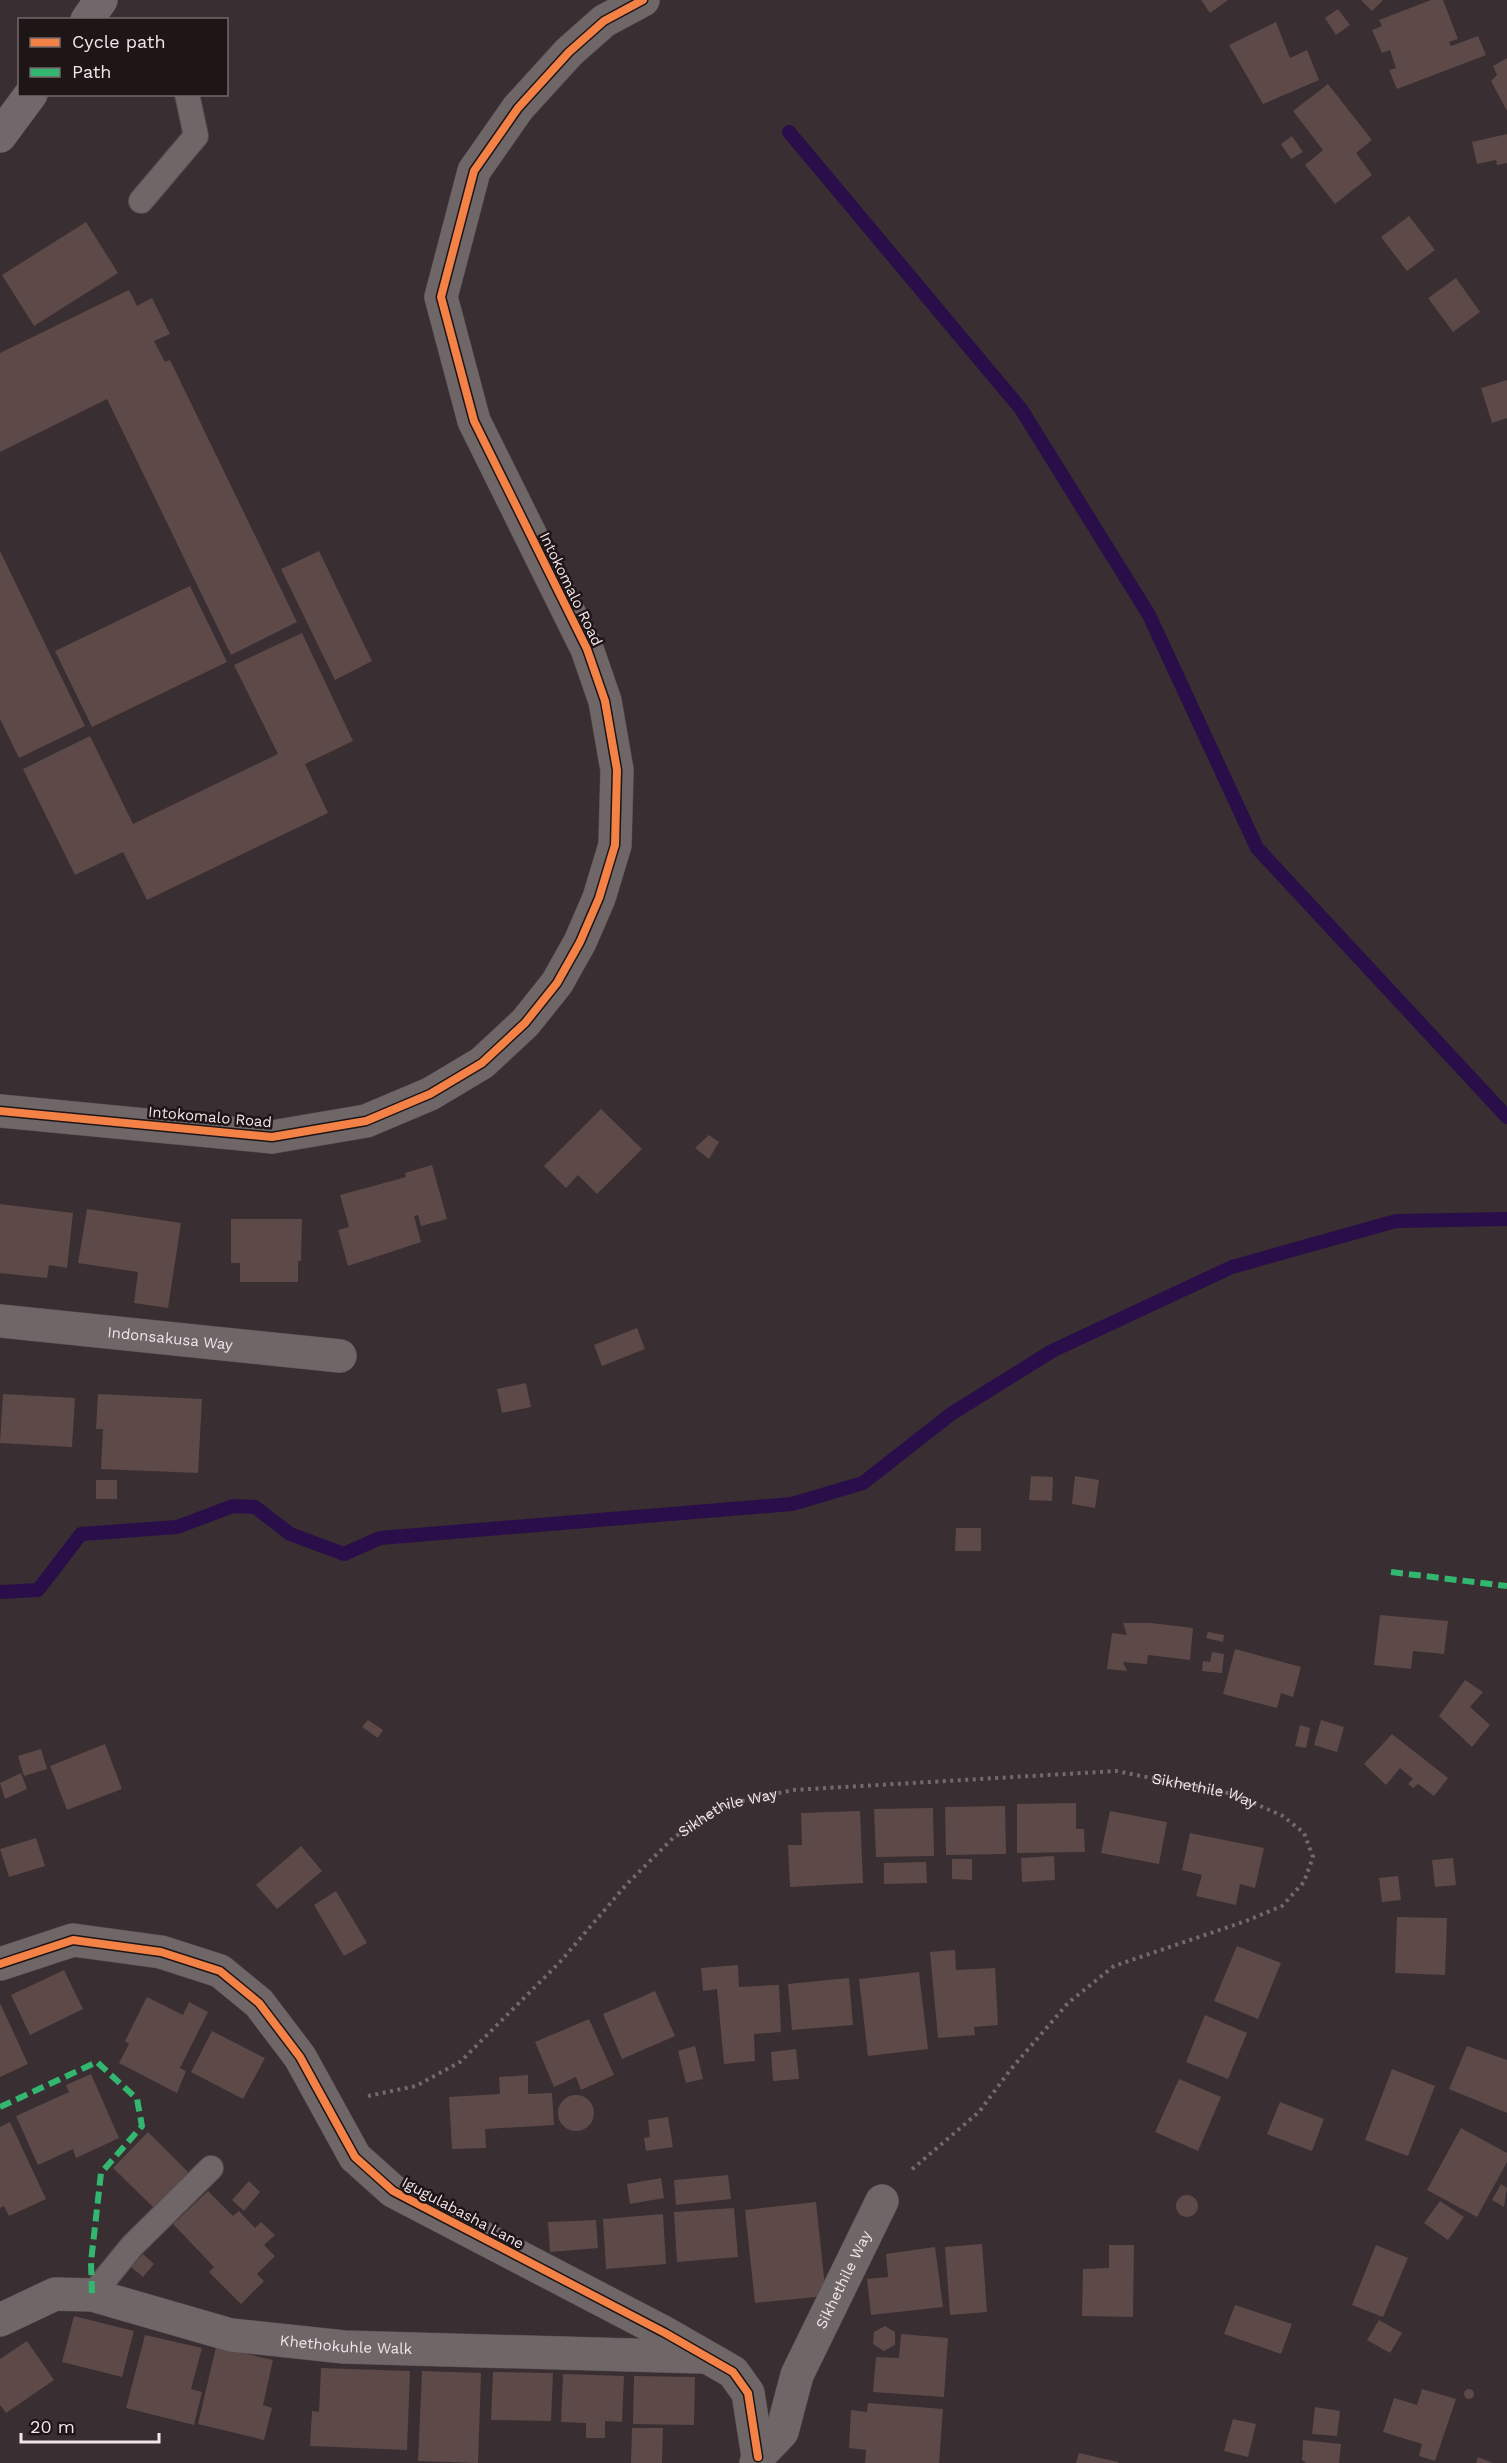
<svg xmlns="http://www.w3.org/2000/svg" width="1507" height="2463" font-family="'Work Sans',sans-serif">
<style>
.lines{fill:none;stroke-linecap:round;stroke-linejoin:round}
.stream{stroke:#2a0e49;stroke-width:14}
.building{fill:#5d4948}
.lane-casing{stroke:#564c4f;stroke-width:26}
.street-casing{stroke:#564c4f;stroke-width:34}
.secondary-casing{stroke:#564c4f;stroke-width:34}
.path{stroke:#726a6c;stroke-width:4;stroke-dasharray:3 4.5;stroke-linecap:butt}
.lane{stroke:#6f6668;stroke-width:24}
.street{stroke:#6f6668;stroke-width:33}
.secondary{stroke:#72686c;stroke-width:33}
.quiet{stroke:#33b770;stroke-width:6;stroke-dasharray:12 6;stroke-linecap:butt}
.cycleway-casing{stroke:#1e1517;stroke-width:11}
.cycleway{stroke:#f48246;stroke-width:8}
.labels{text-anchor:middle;stroke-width:5;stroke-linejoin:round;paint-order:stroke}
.street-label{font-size:15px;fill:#f3e5e9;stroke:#1e1517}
</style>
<rect width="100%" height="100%" fill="#392e31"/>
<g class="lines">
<path class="stream" d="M 789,132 L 1021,409 L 1149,615 L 1257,848 L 1507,1117
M 0,1592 L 38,1590 L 81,1534 L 177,1527 L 233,1506 L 255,1507 L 290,1534 L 344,1554 L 380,1538 L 792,1504 L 863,1483 L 951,1414 L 1052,1351 L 1232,1267 L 1396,1221 L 1507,1219"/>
</g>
<path class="building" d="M 1201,0 L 1228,0 L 1210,13 Z
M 1361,0 L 1383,0 L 1372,11 Z
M 1431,0 L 1443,0 L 1458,39 L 1449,42 L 1451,46 L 1478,36 L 1486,55 L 1397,89 L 1389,70 L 1396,68 L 1390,50 L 1382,53 L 1372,30 L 1382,26 L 1379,20 Z
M 1338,9 L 1350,25 L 1336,35 L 1325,18 Z
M 1276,22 L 1290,58 L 1307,50 L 1319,80 L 1263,104 L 1229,45 Z
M 1507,58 L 1507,111 L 1491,81 L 1497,75 L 1493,66 Z
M 1328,84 L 1372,140 L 1356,153 L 1372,175 L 1335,204 L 1305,165 L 1323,150 L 1293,111 Z
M 1507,134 L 1507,163 L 1497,165 L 1496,160 L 1477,164 L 1472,142 Z
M 1292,136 L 1303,152 L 1291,159 L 1281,144 Z
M 1409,216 L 1435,250 L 1407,271 L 1381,237 Z
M 86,222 L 118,273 L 34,326 L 2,275 Z
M 1456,278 L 1480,312 L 1453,332 L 1428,298 Z
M 129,290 L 137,306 L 152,298 L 170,334 L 154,341 L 165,362 L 170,360 L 297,622 L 231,655 L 107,399 L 0,452 L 0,353 Z
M 1507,380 L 1507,418 L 1492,423 L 1481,388 Z
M 0,551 L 85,726 L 19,758 L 0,719 Z
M 319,551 L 372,661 L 335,680 L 281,569 Z
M 190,586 L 227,662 L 92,727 L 55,651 Z
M 302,633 L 353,741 L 305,764 L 328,813 L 147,900 L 123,852 L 75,875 L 23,769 L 90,736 L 133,824 L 278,754 L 234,665 Z
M 601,1109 L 642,1149 L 597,1194 L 578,1175 L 566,1188 L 544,1166 Z
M 709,1135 L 719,1142 L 709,1159 L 695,1148 Z
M 432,1165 L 447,1219 L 421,1226 L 418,1215 L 414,1216 L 421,1242 L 348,1266 L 338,1230 L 349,1227 L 340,1195 L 406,1177 L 405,1173 Z
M 0,1204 L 73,1213 L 67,1268 L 49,1265 L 47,1278 L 0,1273 Z
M 87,1209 L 181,1223 L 168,1308 L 134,1303 L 138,1272 L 78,1263 Z
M 231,1219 L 302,1219 L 301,1261 L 298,1261 L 298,1282 L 240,1282 L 240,1263 L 231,1263 Z
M 637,1328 L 645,1349 L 602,1366 L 594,1345 Z
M 526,1383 L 531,1407 L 502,1413 L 497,1389 Z
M 3,1394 L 75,1398 L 72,1447 L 0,1443 Z
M 98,1394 L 202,1399 L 198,1473 L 101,1469 L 103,1429 L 96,1429 Z
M 1031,1476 L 1053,1477 L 1052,1501 L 1029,1500 Z
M 1075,1476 L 1099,1480 L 1095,1508 L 1072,1504 Z
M 96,1480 L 117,1480 L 117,1499 L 96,1499 Z
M 956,1528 L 981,1528 L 981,1551 L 955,1551 Z
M 1380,1615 L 1448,1621 L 1444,1654 L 1413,1651 L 1411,1669 L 1374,1665 Z
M 1123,1623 L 1151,1623 L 1193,1628 L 1190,1660 L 1148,1655 L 1147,1664 L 1123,1662 L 1127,1671 L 1107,1669 L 1112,1633 L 1127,1635 Z
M 1208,1632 L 1224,1635 L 1223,1642 L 1206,1638 Z
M 1235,1649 L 1301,1667 L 1293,1697 L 1281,1693 L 1277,1708 L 1223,1694 Z
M 1212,1652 L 1224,1654 L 1222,1673 L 1202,1671 L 1203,1661 L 1210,1662 Z
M 1465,1680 L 1483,1692 L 1470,1707 L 1490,1725 L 1472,1747 L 1439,1716 Z
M 368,1720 L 383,1730 L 378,1738 L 362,1727 Z
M 1321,1720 L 1344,1727 L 1337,1752 L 1314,1745 Z
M 1300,1725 L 1310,1728 L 1306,1748 L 1295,1746 Z
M 1392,1734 L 1448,1778 L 1434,1796 L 1418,1784 L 1413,1788 L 1408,1784 L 1413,1779 L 1400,1768 L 1386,1785 L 1364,1764 Z
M 105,1744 L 122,1789 L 67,1810 L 50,1766 Z
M 41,1749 L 47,1769 L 24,1776 L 18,1756 Z
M 21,1773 L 27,1789 L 5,1799 L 0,1783 Z
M 1076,1803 L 1076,1829 L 1084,1829 L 1085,1852 L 1017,1853 L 1017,1804 Z
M 1005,1806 L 1006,1854 L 946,1855 L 945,1807 Z
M 933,1808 L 934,1856 L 876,1857 L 874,1809 Z
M 860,1811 L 863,1883 L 790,1887 L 788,1845 L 802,1845 L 801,1813 Z
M 1110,1811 L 1167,1822 L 1159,1864 L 1101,1853 Z
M 1190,1833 L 1264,1848 L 1255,1888 L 1240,1884 L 1236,1905 L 1196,1896 L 1202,1875 L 1182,1870 Z
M 36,1838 L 45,1866 L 9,1877 L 0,1849 Z
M 301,1846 L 322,1871 L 277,1909 L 256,1885 Z
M 1054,1856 L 1055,1880 L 1022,1882 L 1021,1858 Z
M 1453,1858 L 1456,1885 L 1435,1887 L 1432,1860 Z
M 952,1859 L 972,1859 L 972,1880 L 952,1879 Z
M 926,1862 L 927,1883 L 884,1884 L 884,1863 Z
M 1398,1876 L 1401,1900 L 1382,1902 L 1379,1878 Z
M 336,1891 L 367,1943 L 344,1956 L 314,1905 Z
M 1397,1917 L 1447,1918 L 1445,1975 L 1395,1973 Z
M 1237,1946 L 1281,1963 L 1258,2019 L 1214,2001 Z
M 955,1950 L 956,1970 L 995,1968 L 998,2025 L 974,2027 L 975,2035 L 938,2038 L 930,1952 Z
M 738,1965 L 739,1987 L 779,1985 L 781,2032 L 754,2034 L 755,2061 L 724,2064 L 717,1989 L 703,1991 L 701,1968 Z
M 64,1970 L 83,2009 L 30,2035 L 11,1995 Z
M 919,1972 L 928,2049 L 868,2056 L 859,1979 Z
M 849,1978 L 853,2025 L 792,2030 L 788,1984 Z
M 655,1991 L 675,2036 L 622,2059 L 603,2014 Z
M 147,1997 L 183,2015 L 189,2002 L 208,2012 L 180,2068 L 186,2071 L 177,2093 L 119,2063 L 129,2044 L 125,2041 Z
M 0,2003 L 28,2064 L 0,2077 Z
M 1205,2015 L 1247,2033 L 1228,2079 L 1186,2062 Z
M 589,2019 L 614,2075 L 581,2090 L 576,2077 L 554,2087 L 535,2042 Z
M 212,2031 L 265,2058 L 243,2099 L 191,2072 Z
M 695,2046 L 703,2079 L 686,2083 L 678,2051 Z
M 1467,2046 L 1507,2060 L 1507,2113 L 1449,2089 Z
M 796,2049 L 799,2079 L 773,2081 L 771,2052 Z
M 1392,2069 L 1435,2086 L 1408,2156 L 1365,2140 Z
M 91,2074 L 119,2138 L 76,2158 L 73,2149 L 38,2165 L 16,2116 L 69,2092 L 66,2085 Z
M 528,2075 L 528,2094 L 552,2093 L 554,2125 L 485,2129 L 486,2148 L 452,2149 L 449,2097 L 500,2094 L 499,2077 Z
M 1179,2079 L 1221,2097 L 1198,2151 L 1155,2132 Z
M558 2113a18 18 0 1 1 36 0a18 18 0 1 1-36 0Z
M 1280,2102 L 1324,2119 L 1312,2151 L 1267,2134 Z
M 668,2117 L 673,2147 L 646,2151 L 644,2138 L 650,2137 L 648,2120 Z
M 10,2122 L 46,2199 L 9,2216 L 4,2206 L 0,2208 L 0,2127 Z
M 1461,2128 L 1507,2153 L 1507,2162 L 1477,2217 L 1427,2190 Z
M 148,2132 L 189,2173 L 154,2208 L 113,2168 Z
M 728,2175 L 731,2199 L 676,2205 L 674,2180 Z
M 661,2178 L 664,2198 L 630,2204 L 627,2184 Z
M 249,2181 L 260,2192 L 244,2211 L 232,2200 Z
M 1501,2184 L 1507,2188 L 1504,2207 L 1492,2200 Z
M 208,2191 L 233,2216 L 239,2211 L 255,2228 L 261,2222 L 275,2235 L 264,2245 L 275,2256 L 257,2274 L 264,2281 L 241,2304 L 209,2272 L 214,2267 L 173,2224 Z
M1176 2206a11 11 0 1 1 22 0a11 11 0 1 1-22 0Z
M 1440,2201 L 1464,2217 L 1448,2240 L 1424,2223 Z
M 816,2202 L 826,2296 L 755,2303 L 745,2210 Z
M 734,2208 L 738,2257 L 677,2262 L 674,2212 Z
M 663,2214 L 666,2264 L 606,2269 L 603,2219 Z
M 596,2220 L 598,2248 L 550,2252 L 548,2222 Z
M 982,2244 L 987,2312 L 950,2315 L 945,2247 Z
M 1109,2245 L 1134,2245 L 1133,2317 L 1082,2316 L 1083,2269 L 1109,2268 Z
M 1376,2245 L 1408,2258 L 1383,2317 L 1352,2305 Z
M 935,2247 L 943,2307 L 871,2315 L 867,2279 L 888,2277 L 886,2254 Z
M 143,2254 L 154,2264 L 143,2277 L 131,2267 Z
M 1235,2305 L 1292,2324 L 1281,2354 L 1224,2334 Z
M 74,2316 L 134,2331 L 122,2377 L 62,2362 Z
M 1379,2320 L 1402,2333 L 1390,2353 L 1367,2340 Z
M 885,2326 L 895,2332 L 895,2345 L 884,2351 L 873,2344 L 874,2332 Z
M 901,2334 L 948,2338 L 944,2397 L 873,2392 L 876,2357 L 899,2358 Z
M 145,2335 L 202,2348 L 191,2389 L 202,2392 L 194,2425 L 126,2408 Z
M 27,2341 L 54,2380 L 6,2413 L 0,2405 L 0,2359 Z
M 216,2347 L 273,2360 L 263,2405 L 272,2408 L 264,2440 L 198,2424 Z
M 321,2368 L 410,2371 L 407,2450 L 310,2446 L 312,2411 L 319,2412 Z
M 422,2371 L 481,2373 L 478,2463 L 418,2461 Z
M 493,2372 L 553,2373 L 551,2421 L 491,2420 Z
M 563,2374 L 624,2376 L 622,2422 L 605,2421 L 605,2438 L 586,2438 L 586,2423 L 561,2422 Z
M 634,2376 L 695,2377 L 694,2425 L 633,2424 Z
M1464 2394a5 5 0 1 1 10 0a5 5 0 1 1-10 0Z
M 1422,2389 L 1456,2399 L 1435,2461 L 1419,2456 L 1422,2444 L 1383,2432 L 1394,2398 L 1417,2405 Z
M 868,2403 L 943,2409 L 939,2463 L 865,2463 L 866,2450 L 849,2448 L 851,2410 L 867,2412 Z
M 1315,2407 L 1340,2411 L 1337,2436 L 1312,2434 Z
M 1233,2419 L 1256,2424 L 1248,2457 L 1224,2451 Z
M 632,2428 L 663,2428 L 662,2463 L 631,2463 Z
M 1303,2440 L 1341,2444 L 1339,2463 L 1306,2463 L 1302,2460 Z
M 1079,2453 L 1118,2462 L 1118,2463 L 1076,2463 Z
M 1478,2457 L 1493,2463 L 1476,2463 Z"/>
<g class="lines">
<defs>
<path id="lane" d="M 141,201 L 196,136 L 187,94
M 92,2295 L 132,2246 L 211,2168"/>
<g id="street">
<path d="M 0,1111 L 272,1137 L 366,1121 L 430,1094 L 482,1063 L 525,1023 L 557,983 L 580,942 L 599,898 L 615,845 L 617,770 L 605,701 L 587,649 L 474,421 L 441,297 L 474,171 L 518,108 L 569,52 L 604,21 L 643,0"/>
<path id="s2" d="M 0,1321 L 340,1356"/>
<path d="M 0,1964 L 73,1940 L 161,1952 L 220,1971 L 259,2003 L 300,2057 L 355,2157 L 393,2191 L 665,2333 L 733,2372 L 748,2393 L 758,2457"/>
<path id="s3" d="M 0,2320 L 55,2294 L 92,2295 L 231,2335 L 344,2347 L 702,2357"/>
<path id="s4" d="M 756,2463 L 758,2457 L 782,2432 L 797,2375 L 882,2201"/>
</g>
<path id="secondary" d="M 87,20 L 101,0
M 0,136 L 31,94"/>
</defs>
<use href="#lane" class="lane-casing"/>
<use href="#street" class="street-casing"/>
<use href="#secondary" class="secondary-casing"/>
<path class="path" id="s1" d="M 368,2096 L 416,2086 L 460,2062 L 560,1962 L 626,1885 L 673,1838 L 723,1805 L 793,1790 L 1116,1771 L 1233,1794 L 1283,1816 L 1304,1833 L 1313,1857 L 1304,1882 L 1282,1906 L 1246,1921 L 1114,1966 L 1068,2003 L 1011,2069 L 979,2112 L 910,2171"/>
<use href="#lane" class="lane"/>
<use href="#street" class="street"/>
<use href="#secondary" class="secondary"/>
<path class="quiet" d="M 1391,1572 L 1507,1586
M 0,2107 L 97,2062 L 137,2099 L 142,2126 L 101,2173 L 91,2262 L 92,2295"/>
<defs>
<path id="cycleway" d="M 0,1111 L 272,1137 L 366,1121 L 430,1094 L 482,1063 L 525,1023 L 557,983 L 580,942 L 599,898 L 615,845 L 617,770 L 605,701 L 587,649 L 474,421 L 441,297 L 474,171 L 518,108 L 569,52 L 604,21 L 643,0
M 0,1964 L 73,1940 L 161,1952 L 220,1971 L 259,2003 L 300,2057 L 355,2157 L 393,2191 L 665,2333 L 733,2372 L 748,2393 L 758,2457"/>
</defs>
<use href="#cycleway" class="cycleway-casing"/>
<use href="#cycleway" class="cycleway"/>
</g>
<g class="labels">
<g class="street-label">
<text transform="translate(571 589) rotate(64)" y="5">Intokomalo Road</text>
<text transform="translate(210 1117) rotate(5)" y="5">Intokomalo Road</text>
<text dy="5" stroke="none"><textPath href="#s2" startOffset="171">Indonsakusa Way</textPath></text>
<text dy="5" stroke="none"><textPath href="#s1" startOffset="954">Sikhethile Way</textPath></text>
<text dy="5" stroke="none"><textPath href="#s1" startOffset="470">Sikhethile Way</textPath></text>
<text transform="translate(463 2213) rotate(28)" y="5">Igugulabasha Lane</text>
<text dy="5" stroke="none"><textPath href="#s4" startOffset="206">Sikhethile Way</textPath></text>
<text dy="5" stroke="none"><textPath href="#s3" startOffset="358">Khethokuhle Walk</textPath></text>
</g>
</g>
<rect x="18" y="18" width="210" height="78" fill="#1e1517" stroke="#73686b" stroke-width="1.5"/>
<rect x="30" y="38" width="30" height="9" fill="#f48246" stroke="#73686b" stroke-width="1.5"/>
<text x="72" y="48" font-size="18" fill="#f3e5e9">Cycle path</text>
<rect x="30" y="68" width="30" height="9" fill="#33b770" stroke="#73686b" stroke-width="1.5"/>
<text x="72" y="78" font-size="18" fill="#f3e5e9">Path</text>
<path d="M21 2433v9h138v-9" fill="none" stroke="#f3e5e9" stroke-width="3"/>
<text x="30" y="2433" font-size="18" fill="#f3e5e9" stroke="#1e1517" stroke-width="4.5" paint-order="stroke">20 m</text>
</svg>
